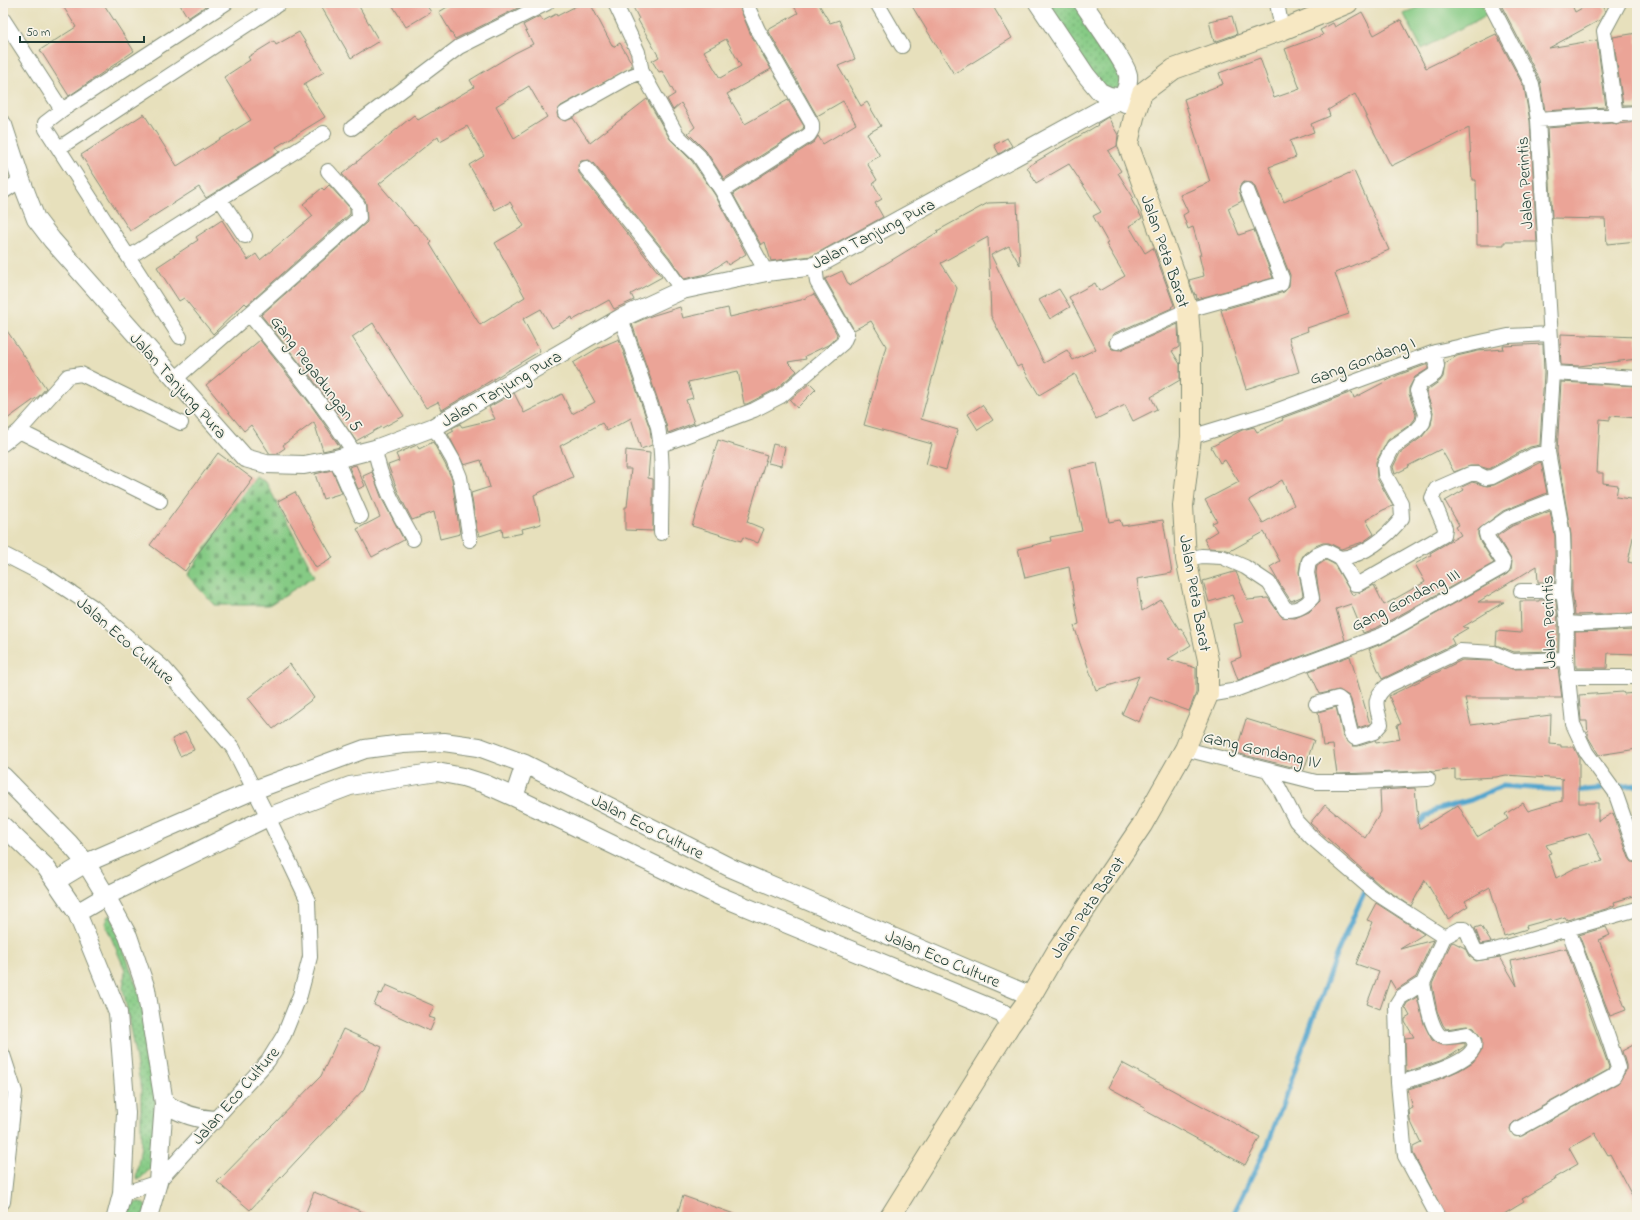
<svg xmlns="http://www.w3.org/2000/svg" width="1640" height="1220" font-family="'Indie Flower',sans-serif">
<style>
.grass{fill:url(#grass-dots);stroke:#52845c}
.cemetery{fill:url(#cemetery-stones);stroke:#52845c}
.garden{fill:#86cb85;stroke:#52845c}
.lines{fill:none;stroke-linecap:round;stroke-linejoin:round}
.stream{stroke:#52a5cd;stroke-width:5}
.building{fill:#eba497;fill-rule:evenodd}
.minor-casing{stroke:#838e78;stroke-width:16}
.tertiary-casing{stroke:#838e78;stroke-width:20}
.secondary-casing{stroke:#838e78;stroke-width:22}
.minor{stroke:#fff;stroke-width:14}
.tertiary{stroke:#fff;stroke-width:18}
.secondary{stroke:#f7e8c3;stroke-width:20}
.labels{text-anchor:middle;stroke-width:3.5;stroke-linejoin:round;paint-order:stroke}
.street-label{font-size:17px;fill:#1f3d34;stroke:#f7f3e8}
</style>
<defs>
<pattern id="grass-dots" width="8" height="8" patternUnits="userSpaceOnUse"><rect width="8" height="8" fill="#86cb85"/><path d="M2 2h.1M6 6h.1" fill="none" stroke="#6da66e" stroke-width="1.8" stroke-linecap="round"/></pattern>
<pattern id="cemetery-stones" width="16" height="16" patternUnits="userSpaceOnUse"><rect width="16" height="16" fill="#86cb85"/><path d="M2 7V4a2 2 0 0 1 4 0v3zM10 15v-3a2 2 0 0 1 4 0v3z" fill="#6da66e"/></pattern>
</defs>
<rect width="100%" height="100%" fill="#f7f3e8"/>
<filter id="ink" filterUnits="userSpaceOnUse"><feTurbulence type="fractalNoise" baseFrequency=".025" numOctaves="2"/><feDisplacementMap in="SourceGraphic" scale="8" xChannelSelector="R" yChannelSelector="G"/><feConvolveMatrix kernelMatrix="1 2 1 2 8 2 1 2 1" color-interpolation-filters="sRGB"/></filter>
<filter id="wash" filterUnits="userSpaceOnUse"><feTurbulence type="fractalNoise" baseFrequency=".012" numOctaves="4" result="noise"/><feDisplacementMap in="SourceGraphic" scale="16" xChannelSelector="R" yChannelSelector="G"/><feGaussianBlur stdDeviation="0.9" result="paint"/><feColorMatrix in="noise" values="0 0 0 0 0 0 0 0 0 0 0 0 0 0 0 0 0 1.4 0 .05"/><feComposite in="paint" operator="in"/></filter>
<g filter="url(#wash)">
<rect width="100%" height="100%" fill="#e7e0bc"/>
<path class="grass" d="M 1038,3 L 1083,3 L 1117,54 L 1122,98 L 1086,75 Z
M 108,916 L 112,916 L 141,999 L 156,1087 L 152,1167 L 139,1180 L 136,1178 L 141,1145 L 141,1088 L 123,988 L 125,970 L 105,923 Z
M 135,1202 L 142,1202 L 146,1206 L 144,1217 L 127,1217 L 131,1205 Z"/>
<path class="cemetery" d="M 256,477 L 266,482 L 315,576 L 269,605 L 214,605 L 187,575 Z"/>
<path class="garden" d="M 1426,3 L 1481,3 L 1487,15 L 1422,49 L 1404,14 Z"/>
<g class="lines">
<path class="stream" d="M 1414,826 L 1435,810 L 1471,800 L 1502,786 L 1575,791 L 1637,785
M 1232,1217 L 1268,1144 L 1336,955 L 1374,871"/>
</g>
<g id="blocks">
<path class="building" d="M 61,3 L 103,3 L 134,51 L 69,96 L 40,50 L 76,27 Z
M 179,3 L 210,3 L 188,18 Z
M 331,3 L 357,3 L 379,41 L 351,58 L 322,8 Z
M 391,3 L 425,3 L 431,12 L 406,27 Z
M 454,3 L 528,3 L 455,39 L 439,12 Z
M 582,3 L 590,3 L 613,47 L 620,43 L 631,62 L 632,67 L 561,106 L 557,113 L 558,117 L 565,121 L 573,118 L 590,143 L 647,99 L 670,139 L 692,161 L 715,195 L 746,254 L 728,265 L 726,261 L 706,274 L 684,279 L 670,258 L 593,163 L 589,160 L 581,161 L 578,165 L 579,173 L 662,277 L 631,294 L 634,300 L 614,309 L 609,300 L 573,320 L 572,317 L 552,328 L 541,309 L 523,319 L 540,351 L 442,410 L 438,402 L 426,408 L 373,323 L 352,337 L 404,416 L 382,428 L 381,427 L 356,441 L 311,377 L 261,315 L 367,222 L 366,204 L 365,200 L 342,174 L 414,115 L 418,120 L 474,87 L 470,80 L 515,53 L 533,44 L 523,25 L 540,16 L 543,21 L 556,14 L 557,16 ZM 529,86 L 547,117 L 514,138 L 496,106 ZM 467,126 L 484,156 L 469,165 L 495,210 L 510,202 L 524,226 L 495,243 L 525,297 L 480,325 L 430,244 L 432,242 L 415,224 L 414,225 L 379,184 L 438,136 L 440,141 Z
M 631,3 L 738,3 L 750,33 L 771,69 L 727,94 L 745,124 L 788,100 L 804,126 L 803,129 L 724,179 L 706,151 L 688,133 L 695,127 L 681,103 L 673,110 L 667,99 L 675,94 L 662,71 L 659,72 L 652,61 L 659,57 L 638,20 L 639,19 ZM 726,39 L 741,66 L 720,78 L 704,51 Z
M 792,3 L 818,3 L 830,23 L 839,20 L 855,59 L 838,66 L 861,106 L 867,102 L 881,126 L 867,134 L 880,156 L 867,163 L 877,180 L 873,183 L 882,199 L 875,203 L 883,217 L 812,256 L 771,261 L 765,242 L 761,245 L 733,194 L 814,142 L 818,136 L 823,144 L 856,124 L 843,101 L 817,116 L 768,30 L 798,13 Z
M 910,3 L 991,3 L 1012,38 L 954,74 Z
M 1500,3 L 1571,3 L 1575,12 L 1591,3 L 1600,3 L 1605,11 L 1600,20 L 1549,48 L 1597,40 L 1606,107 L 1545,111 L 1540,80 Z
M 1362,12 L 1374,35 L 1401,20 L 1426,68 L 1496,34 L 1524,87 L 1530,121 L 1537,242 L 1504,242 L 1504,245 L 1477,245 L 1476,180 L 1472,180 L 1469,128 L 1391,166 L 1355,94 L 1328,110 L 1330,116 L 1311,124 L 1314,132 L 1290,141 L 1296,157 L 1269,167 L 1284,202 L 1354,171 L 1389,250 L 1335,273 L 1349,314 L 1307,328 L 1308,331 L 1289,338 L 1299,372 L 1246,389 L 1221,310 L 1284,292 L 1289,286 L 1290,275 L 1255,187 L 1252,183 L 1244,182 L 1241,184 L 1239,189 L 1242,201 L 1228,208 L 1239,235 L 1254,230 L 1273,278 L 1197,299 L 1196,294 L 1195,295 L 1189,280 L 1204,276 L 1199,255 L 1201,255 L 1193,227 L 1188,229 L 1183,215 L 1188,212 L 1180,195 L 1210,182 L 1184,99 L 1223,84 L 1219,73 L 1260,58 L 1274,98 L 1300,89 L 1285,49 L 1323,35 L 1320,30 L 1333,23 L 1335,27 Z
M 1232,16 L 1237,34 L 1214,42 L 1209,21 Z
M 299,32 L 324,72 L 304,84 L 325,117 L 276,147 L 279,152 L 206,198 L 199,187 L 130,231 L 81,155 L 144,114 L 177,166 L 251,120 L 224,77 L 250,60 L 248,57 L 274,41 L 276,45 Z
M 1637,33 L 1637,105 L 1623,105 L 1613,37 Z
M 1108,117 L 1118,135 L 1117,146 L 1108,151 L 1121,171 L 1118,173 L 1133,197 L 1131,199 L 1142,218 L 1129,226 L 1145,253 L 1153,248 L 1174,305 L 1171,307 L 1172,308 L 1113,334 L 1109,341 L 1109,345 L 1112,349 L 1120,350 L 1178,324 L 1179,347 L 1172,351 L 1180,364 L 1180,380 L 1151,397 L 1157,409 L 1133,421 L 1125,405 L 1096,419 L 1075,374 L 1039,395 L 1021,365 L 1017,367 L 991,316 L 988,237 L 941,263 L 957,288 L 921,419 L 958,430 L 946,470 L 926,464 L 932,444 L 864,425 L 886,346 L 871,321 L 854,330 L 825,279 L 842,271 L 849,286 L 938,232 L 937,231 L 988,203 L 1017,202 L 1020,265 L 1009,246 L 991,255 L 1044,363 L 1067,350 L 1073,360 L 1096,349 L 1069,297 L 1095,283 L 1099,291 L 1125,276 L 1106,244 L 1108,243 L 1093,216 L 1101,212 L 1069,164 L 1036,183 L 1027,167 L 1098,125 L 1097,124 Z
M 1637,122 L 1637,241 L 1607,244 L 1605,219 L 1552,218 L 1547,128 L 1612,123 L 1617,124 Z
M 1007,138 L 1012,146 L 999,154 L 994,145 Z
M 329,185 L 350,208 L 350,214 L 247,305 L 245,303 L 213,334 L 184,298 L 179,301 L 157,267 L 198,240 L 196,237 L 222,220 L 248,260 L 256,254 L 260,260 L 313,216 L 303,204 L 322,188 L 324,190 Z
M 1059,289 L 1070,307 L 1050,319 L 1039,300 Z
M 814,294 L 837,334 L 836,338 L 828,345 L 805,356 L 806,359 L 788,362 L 797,371 L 776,389 L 747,404 L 744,404 L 738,371 L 688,382 L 693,398 L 686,400 L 694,423 L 668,433 L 666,424 L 632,324 L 651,316 L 680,307 L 683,318 L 728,308 L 730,317 L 801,300 Z
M 3,325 L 46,388 L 39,396 L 3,422 Z
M 1561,334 L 1637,337 L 1637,359 L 1579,366 L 1561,365 L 1560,344 L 1561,344 Z
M 619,339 L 650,429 L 652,445 L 641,449 L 631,418 L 607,431 L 602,423 L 560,446 L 573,477 L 534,495 L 541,524 L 522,529 L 523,533 L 503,537 L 502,529 L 480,536 L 477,531 L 471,493 L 490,487 L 481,460 L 464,465 L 448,434 L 454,431 L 452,428 L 460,424 L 462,427 L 495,419 L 489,407 L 514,393 L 524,413 L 562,394 L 572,414 L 595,402 L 573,363 L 598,348 Z
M 260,340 L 311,405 L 340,447 L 323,451 L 314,422 L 283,445 L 285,448 L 276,454 L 270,454 L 251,425 L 244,431 L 206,385 Z
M 1543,344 L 1544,373 L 1540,445 L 1530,447 L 1489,469 L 1478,466 L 1470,466 L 1454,472 L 1441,449 L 1408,466 L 1409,467 L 1395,474 L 1393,467 L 1400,453 L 1422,437 L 1431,425 L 1433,412 L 1426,391 L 1440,381 L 1443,377 L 1445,363 L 1457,356 L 1478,351 L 1504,349 L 1503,346 Z
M 1428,364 L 1428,369 L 1415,377 L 1409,388 L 1409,394 L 1416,415 L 1415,419 L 1411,424 L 1388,440 L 1376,462 L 1377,478 L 1393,506 L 1383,510 L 1366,520 L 1374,534 L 1363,542 L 1341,549 L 1329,543 L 1323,543 L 1313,547 L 1304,554 L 1301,560 L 1299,572 L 1303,595 L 1301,597 L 1291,601 L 1281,586 L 1270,567 L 1280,561 L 1264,532 L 1230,551 L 1223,549 L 1209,548 L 1204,539 L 1217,531 L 1212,523 L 1217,521 L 1205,500 L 1239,482 L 1225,460 L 1220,463 L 1211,447 L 1242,430 L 1254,427 L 1257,432 L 1283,420 L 1282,418 L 1352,392 L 1354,398 L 1398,375 ZM 1282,480 L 1294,505 L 1263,523 L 1249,500 Z
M 1561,382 L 1637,386 L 1637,418 L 1610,416 L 1610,420 L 1600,419 L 1597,473 L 1603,473 L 1603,483 L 1618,485 L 1616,497 L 1637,500 L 1637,518 L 1628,562 L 1637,564 L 1637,613 L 1575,615 L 1572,591 L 1571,535 L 1557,452 Z
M 810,383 L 816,389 L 797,408 L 790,400 Z
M 982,405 L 993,420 L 978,430 L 968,414 Z
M 718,440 L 767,455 L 747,522 L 764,529 L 758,543 L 743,537 L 741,541 L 692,526 Z
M 433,442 L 445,464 L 452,479 L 460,534 L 440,539 L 434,512 L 412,520 L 398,492 L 388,465 L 399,461 L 396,454 L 417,445 L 419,449 Z
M 773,444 L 785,447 L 781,466 L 768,463 Z
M 626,450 L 650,453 L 648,478 L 653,479 L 653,531 L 625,530 L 625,507 L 627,507 L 631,469 L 625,469 Z
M 218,453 L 253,479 L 185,571 L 150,545 Z
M 1541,462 L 1547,493 L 1503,511 L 1478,530 L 1478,535 L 1480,541 L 1494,563 L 1378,627 L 1363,633 L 1351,604 L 1336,609 L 1345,640 L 1238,680 L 1231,661 L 1241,657 L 1234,624 L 1243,622 L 1232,595 L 1209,602 L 1203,581 L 1234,572 L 1236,572 L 1248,600 L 1268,598 L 1282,617 L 1295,618 L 1309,612 L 1320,601 L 1316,573 L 1317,566 L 1326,560 L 1334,564 L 1353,596 L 1374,585 L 1384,605 L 1425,582 L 1415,564 L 1431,555 L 1430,553 L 1461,535 L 1456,527 L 1459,525 L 1445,501 L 1464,490 L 1462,487 L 1472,482 L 1487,486 L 1494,485 Z
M 1097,463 L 1109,522 L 1120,520 L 1122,526 L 1163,520 L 1172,573 L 1137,579 L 1142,611 L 1161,600 L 1179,629 L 1181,628 L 1191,645 L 1168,659 L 1196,668 L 1196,693 L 1189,711 L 1150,697 L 1139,722 L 1122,714 L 1139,676 L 1096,690 L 1074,626 L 1079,624 L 1069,567 L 1025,578 L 1018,549 L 1051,541 L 1050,537 L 1082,531 L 1069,469 Z
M 356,465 L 365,486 L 358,489 L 349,467 Z
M 332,470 L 342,493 L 323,499 L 315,474 Z
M 372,472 L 382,499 L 404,540 L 372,557 L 357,529 L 380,517 L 363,476 Z
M 295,492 L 333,558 L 316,568 L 278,501 Z
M 1550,511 L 1555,536 L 1555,582 L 1538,582 L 1537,566 L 1478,602 L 1504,602 L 1463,627 L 1468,628 L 1451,638 L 1454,644 L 1382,679 L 1369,649 L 1386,642 L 1507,574 L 1511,569 L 1512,561 L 1497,536 L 1512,526 Z
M 1539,600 L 1556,600 L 1558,623 L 1558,651 L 1514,652 L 1496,645 L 1497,631 L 1521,633 L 1520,601 L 1539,601 Z
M 1637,630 L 1637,654 L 1608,653 L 1607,668 L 1576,668 L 1575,632 Z
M 1350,656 L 1370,724 L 1358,728 L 1351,700 L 1349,696 L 1339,690 L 1320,694 L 1309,671 Z
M 1462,660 L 1492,661 L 1512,669 L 1558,668 L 1562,698 L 1465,698 L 1471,725 L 1551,715 L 1550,744 L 1561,745 L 1561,747 L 1574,747 L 1579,757 L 1579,803 L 1598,803 L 1598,821 L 1613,813 L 1629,858 L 1632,862 L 1637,863 L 1637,895 L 1614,902 L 1615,905 L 1606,909 L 1567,920 L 1565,917 L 1552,921 L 1551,919 L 1526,926 L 1527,929 L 1504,936 L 1490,887 L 1465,901 L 1468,906 L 1448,919 L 1425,880 L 1411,906 L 1381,886 L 1310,823 L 1325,805 L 1365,838 L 1381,812 L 1380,790 L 1415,788 L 1419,829 L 1458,805 L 1477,837 L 1508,819 L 1505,814 L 1523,803 L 1528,811 L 1562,801 L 1562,780 L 1564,779 L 1506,775 L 1496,777 L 1455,779 L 1455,769 L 1433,772 L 1428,771 L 1337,774 L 1333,745 L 1323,746 L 1318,712 L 1336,707 L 1343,736 L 1353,746 L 1358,746 L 1375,741 L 1376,743 L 1400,739 L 1397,725 L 1401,724 L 1389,696 ZM 1589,833 L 1603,861 L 1575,868 L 1556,878 L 1548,854 L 1551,853 L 1546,845 Z
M 290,664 L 314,698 L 273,729 L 248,698 Z
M 1623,692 L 1624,694 L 1637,693 L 1637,749 L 1599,755 L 1588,737 L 1587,721 L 1581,721 L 1579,695 Z
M 1246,719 L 1314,740 L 1304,770 L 1232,752 L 1236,741 L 1239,742 Z
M 186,732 L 194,750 L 180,756 L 172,739 Z
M 1376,903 L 1424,934 L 1400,949 L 1433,940 L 1416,977 L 1396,990 L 1390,980 L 1380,1009 L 1367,1004 L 1379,972 L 1356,964 L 1373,922 L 1367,920 Z
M 1481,926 L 1491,942 L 1481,944 L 1475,928 Z
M 1606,927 L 1610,935 L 1599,940 L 1626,1010 L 1610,1016 L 1579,935 Z
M 1453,942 L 1465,948 L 1469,956 L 1476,961 L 1500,957 L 1517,986 L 1511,961 L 1566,948 L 1604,1053 L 1609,1067 L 1608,1070 L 1514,1122 L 1511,1125 L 1510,1129 L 1514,1136 L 1522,1136 L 1618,1083 L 1626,1071 L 1626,1065 L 1622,1051 L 1637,1043 L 1637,1205 L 1610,1154 L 1608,1155 L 1595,1133 L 1569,1148 L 1578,1164 L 1554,1178 L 1555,1180 L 1522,1199 L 1524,1202 L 1499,1217 L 1446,1217 L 1413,1153 L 1413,1147 L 1421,1143 L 1410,1120 L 1409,1110 L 1413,1108 L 1408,1089 L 1433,1082 L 1460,1070 L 1473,1062 L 1481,1051 L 1482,1039 L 1474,1028 L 1467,1026 L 1446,1029 L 1443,1025 L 1437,1011 L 1432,984 L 1451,943 Z
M 386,985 L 434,1006 L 429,1017 L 435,1019 L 430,1031 L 374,1005 L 379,993 L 382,994 Z
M 1417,997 L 1424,1024 L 1432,1040 L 1442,1045 L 1465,1043 L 1465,1046 L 1452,1055 L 1440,1061 L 1406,1072 L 1405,1038 L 1414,1037 L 1405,1022 L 1405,1019 L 1410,1016 L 1405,1007 L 1407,1003 Z
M 343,1029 L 382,1047 L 364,1089 L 250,1210 L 217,1182 L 321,1076 Z
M 1122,1063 L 1260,1137 L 1245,1165 L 1144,1110 L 1145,1107 L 1108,1087 Z
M 314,1192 L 375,1217 L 304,1217 Z
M 683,1196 L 737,1215 L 736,1217 L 676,1217 Z"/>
</g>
</g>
<g filter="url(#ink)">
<use href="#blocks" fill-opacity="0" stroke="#838e78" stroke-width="1"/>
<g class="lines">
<defs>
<path id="minor" d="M 615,3 L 638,52 L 642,72 L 677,135 L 699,156 L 722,191 L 766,272
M 877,3 L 902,46
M 1277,3 L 1282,30
M 1490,3 L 1532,84 L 1538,120 L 1553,373 L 1548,452 L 1563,535 L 1564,561 L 1563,591 L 1567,623 L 1566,659 L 1573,724 L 1586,752 L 1615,792 L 1637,855
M 3,19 L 62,110
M 565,113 L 629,77 L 642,72
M 1616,116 L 1604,31 L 1619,3
M 1538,120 L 1637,113
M 352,128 L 459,47 L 547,3
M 59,148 L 280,3
M 586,168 L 663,263 L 682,290
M 722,191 L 809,135 L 812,130 L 812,124 L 758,30 L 746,3
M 3,192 L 21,180
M 220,199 L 245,236
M 129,257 L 324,133
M 249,314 C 287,359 323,404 355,454
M 621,318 L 658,427 C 664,462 661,497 661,533
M 180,337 L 46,129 L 45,123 L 62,110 L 226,3
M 1117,342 L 1188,310 L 1281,284 L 1282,278 L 1247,190
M 1553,373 L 1637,378
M 174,380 L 359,218 L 358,205 L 328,171
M 434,427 L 453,460 L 460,477 L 470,540
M 19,431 L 160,501
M 1191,437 L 1270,413 L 1435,352 L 1508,336 L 1550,334
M 3,444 L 19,431 L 68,376 L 81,374 L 181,423
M 661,445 L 754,410 L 781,396 L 843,343 L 847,334 L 817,282 L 815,266
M 375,449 C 380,481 397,511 413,539
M 336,459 L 361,516
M 3,554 L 46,576 L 93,607 L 164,668 L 233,748 L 268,817 L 308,901 L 310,957 L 300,995 L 284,1035 L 268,1061 L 158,1182 L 122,1194
M 1340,558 C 1365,556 1387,537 1402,518 L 1401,503 L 1385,474 L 1384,465 L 1393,447 L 1417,430 L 1423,423 L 1425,414 L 1417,391 L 1420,384 L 1435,374 L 1437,366 L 1435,352
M 1186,559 L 1202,556 L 1222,557 L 1245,567 L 1269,583 L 1286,610 C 1297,611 1305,606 1312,598 L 1307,573 L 1309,561 L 1317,555 L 1326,551 L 1340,558 L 1355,584 L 1358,584 L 1444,535 L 1445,528 L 1432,498 L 1436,489 L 1470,474 L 1478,474 L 1486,478 L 1492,477 L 1534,455 L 1548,452
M 1521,591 L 1563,591
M 1567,623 L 1581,624 L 1637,621
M 1567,677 L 1637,677
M 1208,695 L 1232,691 L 1382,635 L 1503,567 L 1504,563 L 1487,537 L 1486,533 L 1508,518 L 1556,499
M 1316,704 L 1338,698 L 1343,702 L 1351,734 L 1355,738 L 1374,732 L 1381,724 C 1377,707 1371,699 1387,686 L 1460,651 L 1494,653 L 1512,661 L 1566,659
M 1185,749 L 1316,782 L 1357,782 L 1428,779
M 1267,770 L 1279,788 L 1296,821 L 1312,838 L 1376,893 L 1444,937
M 3,1055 L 15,1092 L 3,1202
M 1398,1083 C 1412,1079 1480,1062 1474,1042 C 1473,1039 1470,1036 1468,1034 C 1461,1035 1450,1038 1443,1037 C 1431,1035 1425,994 1423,983
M 1518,1129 L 1614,1076 L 1618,1068 C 1604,1021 1585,975 1568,929
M 1438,1217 L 1405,1156 L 1398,1083 L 1396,1005 L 1401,997 L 1423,983 L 1444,937 L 1459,929 L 1465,929 C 1471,936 1471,947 1478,953 L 1495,950 L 1637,909"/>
<path id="tertiary" d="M 1038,3 L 1086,75 L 1100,92 L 1109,96 L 1122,98 L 1125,103
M 1083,3 C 1091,16 1126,63 1128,75 C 1129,84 1126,90 1122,98
M 3,125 L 21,180 L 36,219 L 52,240 L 245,458 L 266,464 L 304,465 L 336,459 L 375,449 L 434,427 L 621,318 L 682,290 L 766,272 L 815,266 L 1122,98
M 3,776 L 69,843 L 86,863 L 106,896 L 128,936 L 146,989 L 164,1103 L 158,1182 L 148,1217
M 514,797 L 525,764
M 3,826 L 45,866 L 77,913 L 118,1013 L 126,1113 L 122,1194 L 116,1217
M 56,881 L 86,863 L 254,790 L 365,749 L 403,744 L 444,742 L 479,747 L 525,764 L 731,868 L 1031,996
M 77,913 L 106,896 L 268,817 L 350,786 L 437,772 L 463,777 L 485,784 L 514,797 L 717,895 L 1003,1013 L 1010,1025
M 164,1103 C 181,1114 196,1119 215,1120"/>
<path id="secondary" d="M 890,1217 L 1010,1025 L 1031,996 L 1057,951 L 1142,825 L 1185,749 L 1208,695 L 1208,660 L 1186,559 L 1183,506 L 1191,437 L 1191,349 L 1188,310 L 1128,144 L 1134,117 L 1142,93 L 1174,69 L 1282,30 L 1348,3"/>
</defs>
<use href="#minor" class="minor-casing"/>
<use href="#tertiary" class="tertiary-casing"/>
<use href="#secondary" class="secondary-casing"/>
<use href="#minor" class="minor"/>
<use href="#tertiary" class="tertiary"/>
<use href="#secondary" class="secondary"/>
</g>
</g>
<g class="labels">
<g class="street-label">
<text transform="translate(1524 183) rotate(-93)" y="6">Jalan Perintis</text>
<text transform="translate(873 233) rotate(-27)" y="6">Jalan Tanjung Pura</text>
<text transform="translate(1166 251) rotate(71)" y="6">Jalan Peta Barat</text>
<text transform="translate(1362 360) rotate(-20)" y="6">Gang Gondang I</text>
<text transform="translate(317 373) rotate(53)" y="6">Gang Pegadungan 5</text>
<text transform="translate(179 385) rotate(48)" y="6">Jalan Tanjung Pura</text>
<text transform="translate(501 388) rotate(-30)" y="6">Jalan Tanjung Pura</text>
<text transform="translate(1196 593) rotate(80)" y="6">Jalan Peta Barat</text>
<text transform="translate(1405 599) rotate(-27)" y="6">Gang Gondang III</text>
<text transform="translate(1548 622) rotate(-92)" y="6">Jalan Perintis</text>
<text transform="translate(126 640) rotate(41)" y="6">Jalan Eco Culture</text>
<text transform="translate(1262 749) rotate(13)" y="6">Gang Gondang IV</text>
<text transform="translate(648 826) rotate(27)" y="6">Jalan Eco Culture</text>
<text transform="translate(1087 907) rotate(-56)" y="6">Jalan Peta Barat</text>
<text transform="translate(943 958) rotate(23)" y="6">Jalan Eco Culture</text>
<text transform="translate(235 1095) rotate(-49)" y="6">Jalan Eco Culture</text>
</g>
</g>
<rect width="1640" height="1220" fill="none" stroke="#f7f3e8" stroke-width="16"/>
<path d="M20 36v6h124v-6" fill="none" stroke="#1f3d34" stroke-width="2"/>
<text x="26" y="36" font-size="12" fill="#1f3d34" stroke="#f7f3e8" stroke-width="3" paint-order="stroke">50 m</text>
</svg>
